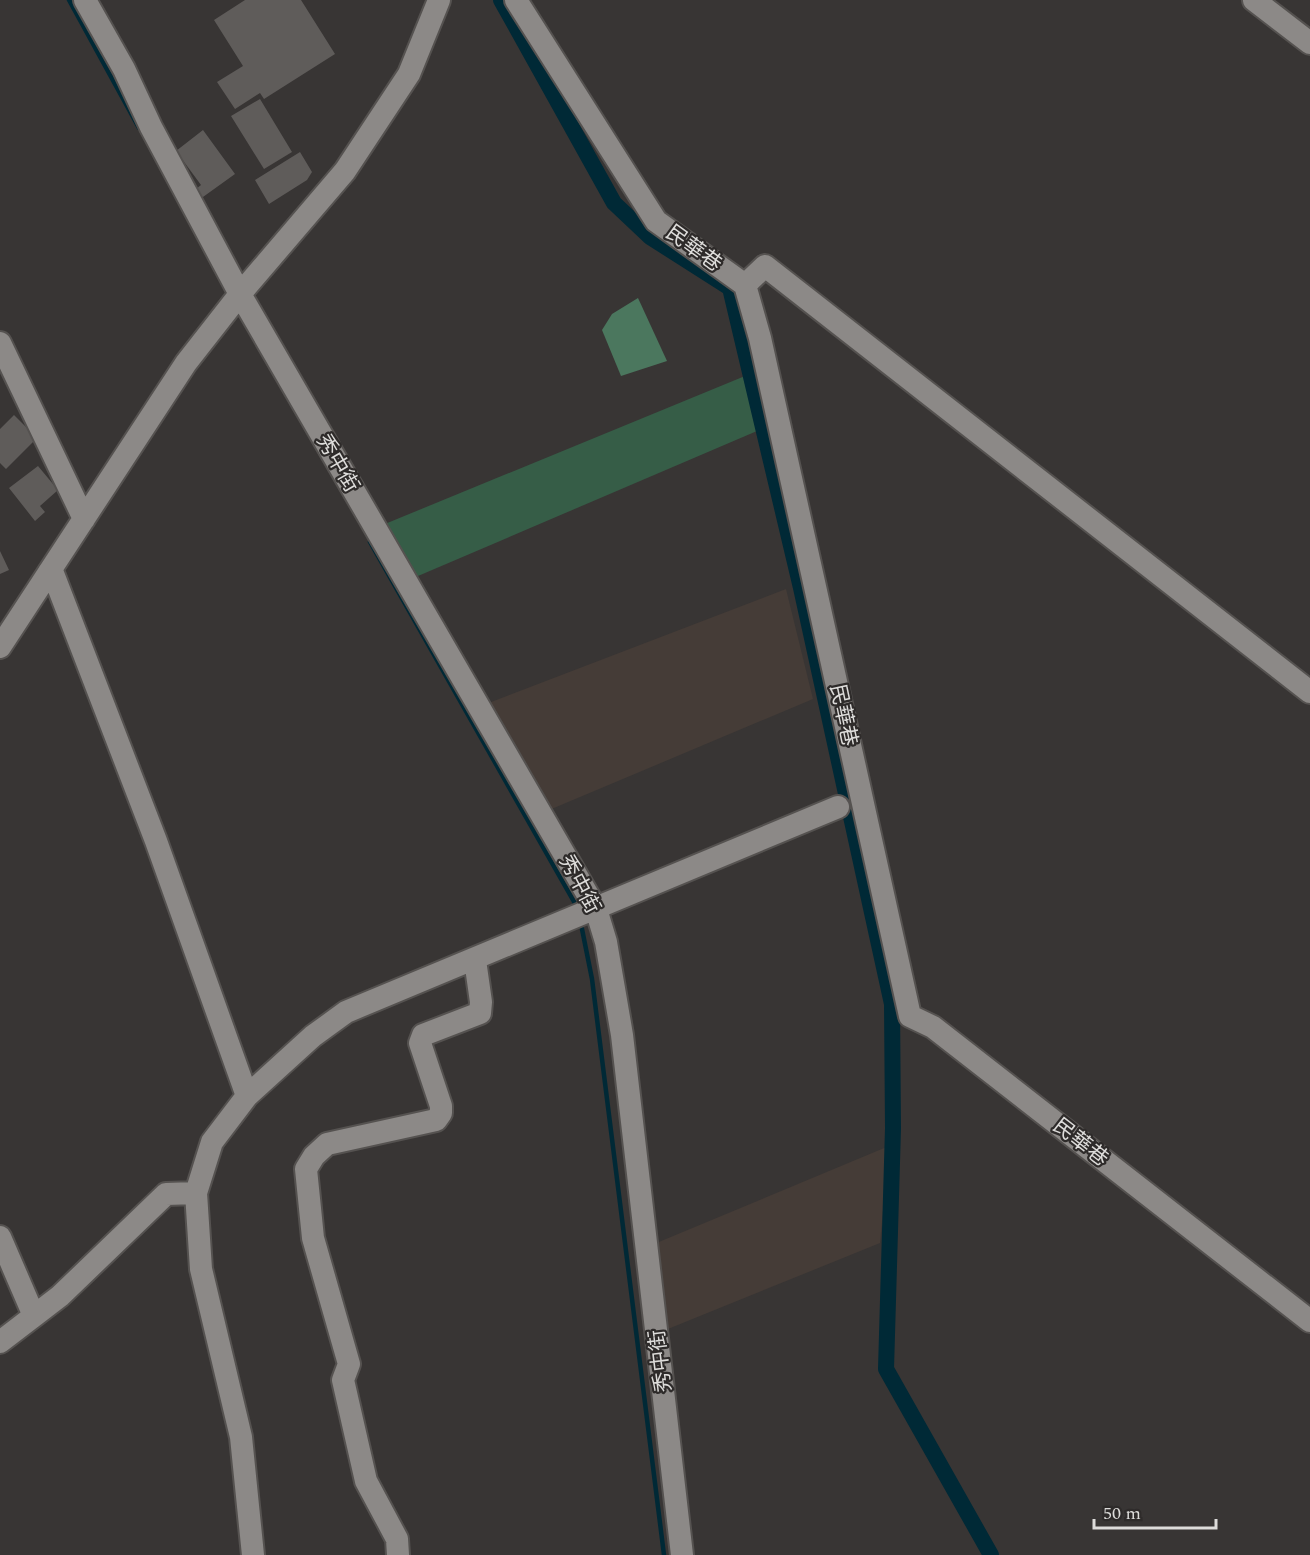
<svg xmlns="http://www.w3.org/2000/svg" width="1310" height="1555" font-family="Spectral,'Noto Sans TC',serif">
<style>
.built{fill:#453c37}
.green{fill:#365d47}
.forest{fill:#4b775e}
.lines{fill:none;stroke-linecap:round;stroke-linejoin:round}
.stream{stroke:#002936;stroke-width:4.5}
.canal{stroke:#002936;stroke-width:16}
.building{fill:#5f5c5a}
.minor-casing{stroke:#555250;stroke-width:26}
.minor{stroke:#8c8987;stroke-width:22}
.labels{text-anchor:middle;stroke-width:4.5;stroke-linejoin:round;paint-order:stroke}
.street-label{font-size:21px;fill:#dddcda;stroke:#2e2b2a}
</style>
<rect width="100%" height="100%" fill="#383534"/>
<path class="built" d="M 786,589 L 813,699 L 542,813 L 486,704 Z
M 889,1146 L 880,1243 L 663,1331 L 654,1244 Z"/>
<path class="green" d="M 745,376 L 757,431 L 411,579 L 380,526 Z"/>
<path class="forest" d="M 638,298 L 667,361 L 621,376 L 602,330 L 612,314 Z"/>
<g class="lines">
<path class="stream" d="M 69,0 L 139,128
M 370,542 L 577,907
M 582,929 L 592,979 L 664,1555"/>
<path class="canal" d="M 501,0 L 614,203 L 650,237 L 730,288 L 801,588 L 892,1004 L 893,1128 L 886,1369 L 991,1555"/>
</g>
<path class="building" d="M 245,0 L 301,0 L 335,54 L 264,99 L 260,93 L 235,109 L 217,82 L 243,66 L 214,20 Z
M 260,99 L 292,152 L 264,169 L 231,116 Z
M 203,130 L 235,174 L 196,202 L 190,194 L 201,185 L 176,151 Z
M 300,152 L 312,172 L 307,180 L 269,204 L 255,180 Z
M 14,415 L 37,438 L 6,469 L 0,463 L 0,429 Z
M 38,466 L 58,490 L 40,506 L 45,512 L 35,521 L 9,488 Z
M 0,551 L 9,570 L 0,574 Z"/>
<g class="lines">
<defs>
<path id="minor" d="M 85,0 L 124,69 L 151,127 L 240,294 L 596,909 L 606,942 L 622,1035 L 682,1555
M 516,0 L 656,221 L 745,285 L 760,338 L 910,1016 L 933,1027 L 1310,1321
M 1254,0 L 1310,43
M 745,285 L 765,266 L 1310,692
M 0,343 L 84,519
M 49,572 L 52,571 L 156,841 L 247,1096
M 0,647 L 186,363 L 240,294 L 345,171 L 409,74 L 439,0
M 0,1237 L 34,1316 L 0,1342
M 34,1316 L 60,1296 L 166,1194 L 196,1193
M 253,1555 L 241,1437 L 201,1269 L 196,1193 L 212,1142 L 247,1096 L 313,1036 L 346,1012 L 838,807
M 398,1555 L 397,1539 L 366,1481 L 343,1380 L 349,1364 L 313,1238 L 306,1169 L 314,1156 L 327,1144 L 436,1120 L 441,1113 L 441,1106 L 420,1043 L 423,1035 L 480,1013 L 481,1002 L 475,960"/>
</defs>
<use href="#minor" class="minor-casing"/>
<use href="#minor" class="minor"/>
</g>
<g class="labels">
<g class="street-label">
<text transform="translate(694 248) rotate(36)" y="7">民華巷</text>
<text transform="translate(338 463) rotate(60)" y="7">秀中街</text>
<text transform="translate(844 715) rotate(78)" y="7">民華巷</text>
<text transform="translate(580 884) rotate(62)" y="7">秀中街</text>
<text transform="translate(1081 1142) rotate(38)" y="7">民華巷</text>
<text transform="translate(660 1361) rotate(-97)" y="7">秀中街</text>
</g>
</g>
<path d="M1094 1519v9h122v-9" fill="none" stroke="#dddcda" stroke-width="3"/>
<text x="1103" y="1519" font-size="18" fill="#dddcda" stroke="#2e2b2a" stroke-width="4.5" paint-order="stroke">50 m</text>
</svg>
